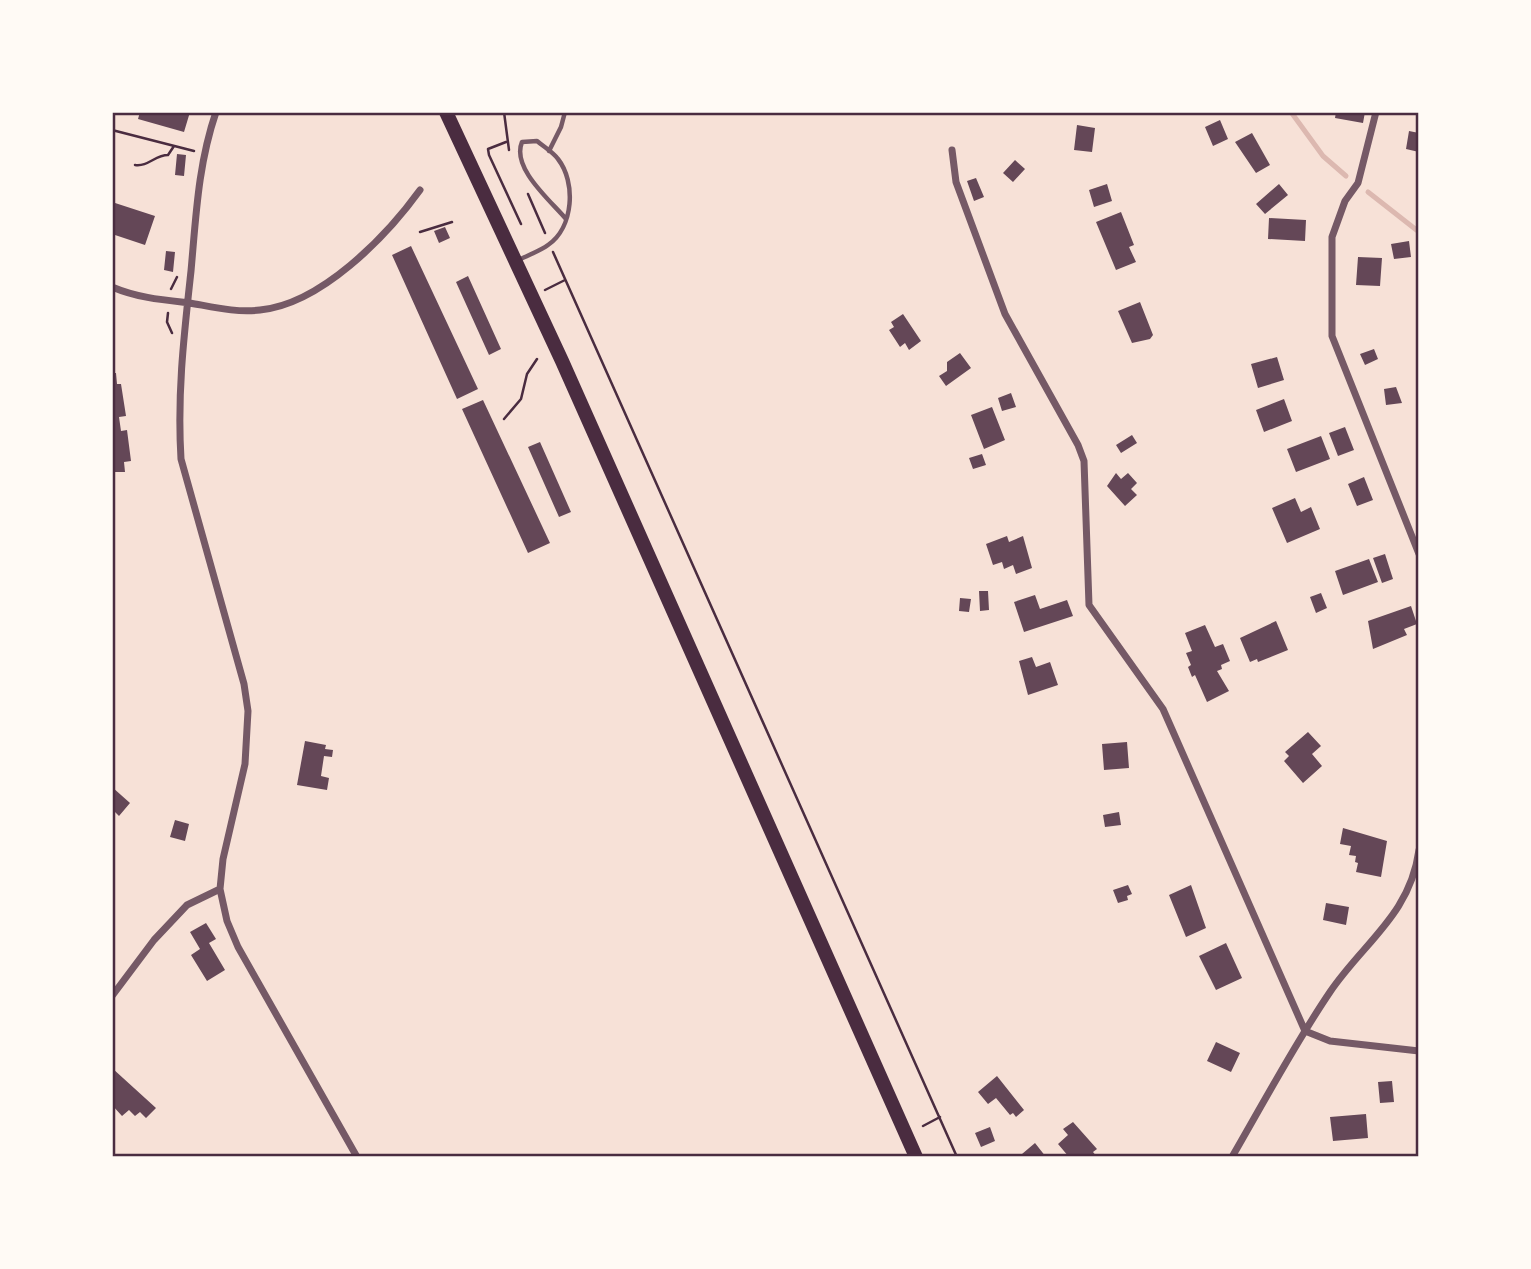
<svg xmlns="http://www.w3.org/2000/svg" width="1531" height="1269" font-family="Overpass,sans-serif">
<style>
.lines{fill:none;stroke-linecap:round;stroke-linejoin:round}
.stream{stroke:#dcb8b0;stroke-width:5}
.building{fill:#644757}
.path{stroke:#4a2c40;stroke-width:2.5}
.service{stroke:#755966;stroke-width:4.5}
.minor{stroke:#755966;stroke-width:7}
.secondary{stroke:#4a2c40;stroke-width:14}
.neatline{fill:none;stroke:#4a2c40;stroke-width:2.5}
</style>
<rect width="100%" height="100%" fill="#f7e1d7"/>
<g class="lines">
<path class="stream" d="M 1291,112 L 1323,156 L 1346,176
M 1368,192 L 1419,232"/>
</g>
<path class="building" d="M 140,112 L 190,112 L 184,132 L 138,119 Z
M 1336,112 L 1365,112 L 1363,123 L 1335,118 Z
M 1220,120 L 1228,139 L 1213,146 L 1205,127 Z
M 1077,125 L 1095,128 L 1092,152 L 1074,150 Z
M 1409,131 L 1419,133 L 1419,152 L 1406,149 Z
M 1252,133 L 1270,165 L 1256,173 L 1235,142 Z
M 177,154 L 186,155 L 184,176 L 175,175 Z
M 1015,160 L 1025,169 L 1013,182 L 1003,173 Z
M 976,178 L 984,197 L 974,201 L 967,181 Z
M 1107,184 L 1112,201 L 1094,207 L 1089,190 Z
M 1279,184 L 1288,195 L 1265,214 L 1256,204 Z
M 112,202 L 155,216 L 145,245 L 112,234 Z
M 1121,212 L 1134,245 L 1129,247 L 1136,262 L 1116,270 L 1096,222 Z
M 1269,218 L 1306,220 L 1305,241 L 1268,239 Z
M 445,227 L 450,238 L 439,243 L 434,231 Z
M 1409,241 L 1411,257 L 1394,259 L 1391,244 Z
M 411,246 L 478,389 L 457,399 L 392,255 Z
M 166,251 L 175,252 L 173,272 L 164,270 Z
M 1358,257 L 1382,258 L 1380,286 L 1356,285 Z
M 468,276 L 501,349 L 489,355 L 456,282 Z
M 1140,302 L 1153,335 L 1150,339 L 1132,343 L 1118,311 Z
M 903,314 L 921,341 L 909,350 L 905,343 L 900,347 L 889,330 L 894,327 L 891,322 Z
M 1374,349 L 1378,359 L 1365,365 L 1360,354 Z
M 960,353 L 971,368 L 946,386 L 939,376 L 947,371 L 947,362 Z
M 1277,357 L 1284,380 L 1258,388 L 1251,364 Z
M 112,373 L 116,373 L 117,384 L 121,384 L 126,416 L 119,417 L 121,431 L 127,430 L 131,461 L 124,462 L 125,472 L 114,472 L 112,462 Z
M 1396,387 L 1402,403 L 1386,405 L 1384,389 Z
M 1011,393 L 1016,407 L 1002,411 L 998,398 Z
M 1284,399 L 1292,421 L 1264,432 L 1256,410 Z
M 483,400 L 550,543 L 528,553 L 462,409 Z
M 992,407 L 1005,440 L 984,449 L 971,415 Z
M 1345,427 L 1354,450 L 1338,456 L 1329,433 Z
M 1132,435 L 1137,443 L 1121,453 L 1116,445 Z
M 1321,436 L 1330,459 L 1296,472 L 1287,449 Z
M 540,442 L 571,512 L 559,517 L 528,447 Z
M 982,454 L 986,465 L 973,469 L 969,458 Z
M 1116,473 L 1121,479 L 1128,473 L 1137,483 L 1131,489 L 1137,495 L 1125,506 L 1107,486 Z
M 1364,477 L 1373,500 L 1357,506 L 1348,484 Z
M 1295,498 L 1301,512 L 1311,507 L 1320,529 L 1287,543 L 1272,508 Z
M 1007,536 L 1009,542 L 1023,536 L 1032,568 L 1016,574 L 1013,565 L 1004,569 L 1002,562 L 993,565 L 986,544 Z
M 1385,554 L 1393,579 L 1382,583 L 1373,558 Z
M 1369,559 L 1378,582 L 1343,595 L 1335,571 Z
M 979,591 L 988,591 L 989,610 L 980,611 Z
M 1321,593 L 1327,608 L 1316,613 L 1310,597 Z
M 1035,595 L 1040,609 L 1067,600 L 1073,616 L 1024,632 L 1014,602 Z
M 960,598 L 971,599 L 969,612 L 959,611 Z
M 1411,606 L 1417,624 L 1404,629 L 1407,635 L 1373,649 L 1368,621 Z
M 1276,621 L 1288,650 L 1258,662 L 1257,659 L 1250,662 L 1240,638 Z
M 1205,625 L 1215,647 L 1223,644 L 1230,661 L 1221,665 L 1222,669 L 1217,671 L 1229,691 L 1207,702 L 1195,675 L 1192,677 L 1188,667 L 1191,665 L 1186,653 L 1192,651 L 1185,633 Z
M 1032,657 L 1036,667 L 1050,662 L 1058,685 L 1028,695 L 1019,661 Z
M 1308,732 L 1321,746 L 1312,754 L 1322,766 L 1303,783 L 1284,761 L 1289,756 L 1285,752 Z
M 305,741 L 326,745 L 325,749 L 333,750 L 332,757 L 324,756 L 321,776 L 329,778 L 327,790 L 297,785 Z
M 1127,742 L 1129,768 L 1104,770 L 1102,744 Z
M 112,787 L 130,803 L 119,816 L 115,812 L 112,816 Z
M 1119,812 L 1121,825 L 1105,827 L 1103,815 Z
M 175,820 L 189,824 L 185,841 L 170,837 Z
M 1343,828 L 1387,841 L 1381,877 L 1356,872 L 1358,863 L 1355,862 L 1356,856 L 1349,855 L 1351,846 L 1340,844 Z
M 1128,885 L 1132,894 L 1127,896 L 1128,900 L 1118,903 L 1113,890 Z
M 1191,885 L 1206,928 L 1186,937 L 1169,895 Z
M 1326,903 L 1349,907 L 1346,925 L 1323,920 Z
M 206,923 L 216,939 L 209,943 L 225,970 L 207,981 L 191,955 L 200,949 L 190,932 Z
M 1226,943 L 1242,978 L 1216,990 L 1199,956 Z
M 1216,1042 L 1240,1053 L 1231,1072 L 1207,1061 Z
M 112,1068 L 156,1108 L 146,1118 L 140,1112 L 135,1116 L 129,1110 L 122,1116 L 112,1105 L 115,1102 L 112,1099 Z
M 997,1076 L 1024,1110 L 1016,1117 L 1013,1113 L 1010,1115 L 996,1098 L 988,1104 L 978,1092 Z
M 1392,1081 L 1394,1102 L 1380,1103 L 1378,1082 Z
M 1366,1114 L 1368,1138 L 1333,1141 L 1330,1117 Z
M 1073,1122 L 1097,1149 L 1093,1152 L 1097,1157 L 1069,1157 L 1058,1144 L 1068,1135 L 1063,1129 Z
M 990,1127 L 995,1141 L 981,1147 L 975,1133 Z
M 1035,1143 L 1046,1157 L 1025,1157 L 1022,1154 Z"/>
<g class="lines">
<path class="path" d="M 504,112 L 509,150
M 112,130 L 194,151
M 506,142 L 488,149 L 489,155 L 521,224
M 135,165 C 148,167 155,155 168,155 L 174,146
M 528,194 L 545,233
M 420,232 L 452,222
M 553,252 L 957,1157
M 171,289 L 177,277
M 545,290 L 565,280
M 168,313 L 167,322 L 172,333
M 504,419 L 521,399 L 527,374 L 537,359
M 923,1126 L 940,1117"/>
<path class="service" d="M 549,151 L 561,127 L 565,112
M 519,260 C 528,255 540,251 548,245 C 574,227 576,182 558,159 C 553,152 544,147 537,141 L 522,142 C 511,168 551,201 566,219"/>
<path class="minor" d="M 1376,112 L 1358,183 L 1345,201 L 1332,237 L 1332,336 L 1419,554
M 952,150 L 956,182 L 1005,314 L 1078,445 L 1084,461 L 1089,605 L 1163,709 L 1305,1031 L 1330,1041 L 1419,1051
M 112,287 C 138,298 163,300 190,303 C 213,307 237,313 260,310 C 321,304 386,237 420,190
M 220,889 L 227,921 L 238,947 L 357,1157
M 112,996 L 154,940 L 187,905 L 220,889 L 223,859 L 245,764 L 248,711 L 244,684 L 181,459 C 177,394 184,335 191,271 C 196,216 198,165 216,112
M 1232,1157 C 1264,1102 1294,1045 1330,992 C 1364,942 1410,915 1419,850"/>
<path class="secondary" d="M 446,112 L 562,361 L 916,1157"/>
</g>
<rect width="1531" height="1269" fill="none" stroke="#fffaf5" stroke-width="228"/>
<rect x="114" y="114" width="1303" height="1041" class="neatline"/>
</svg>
